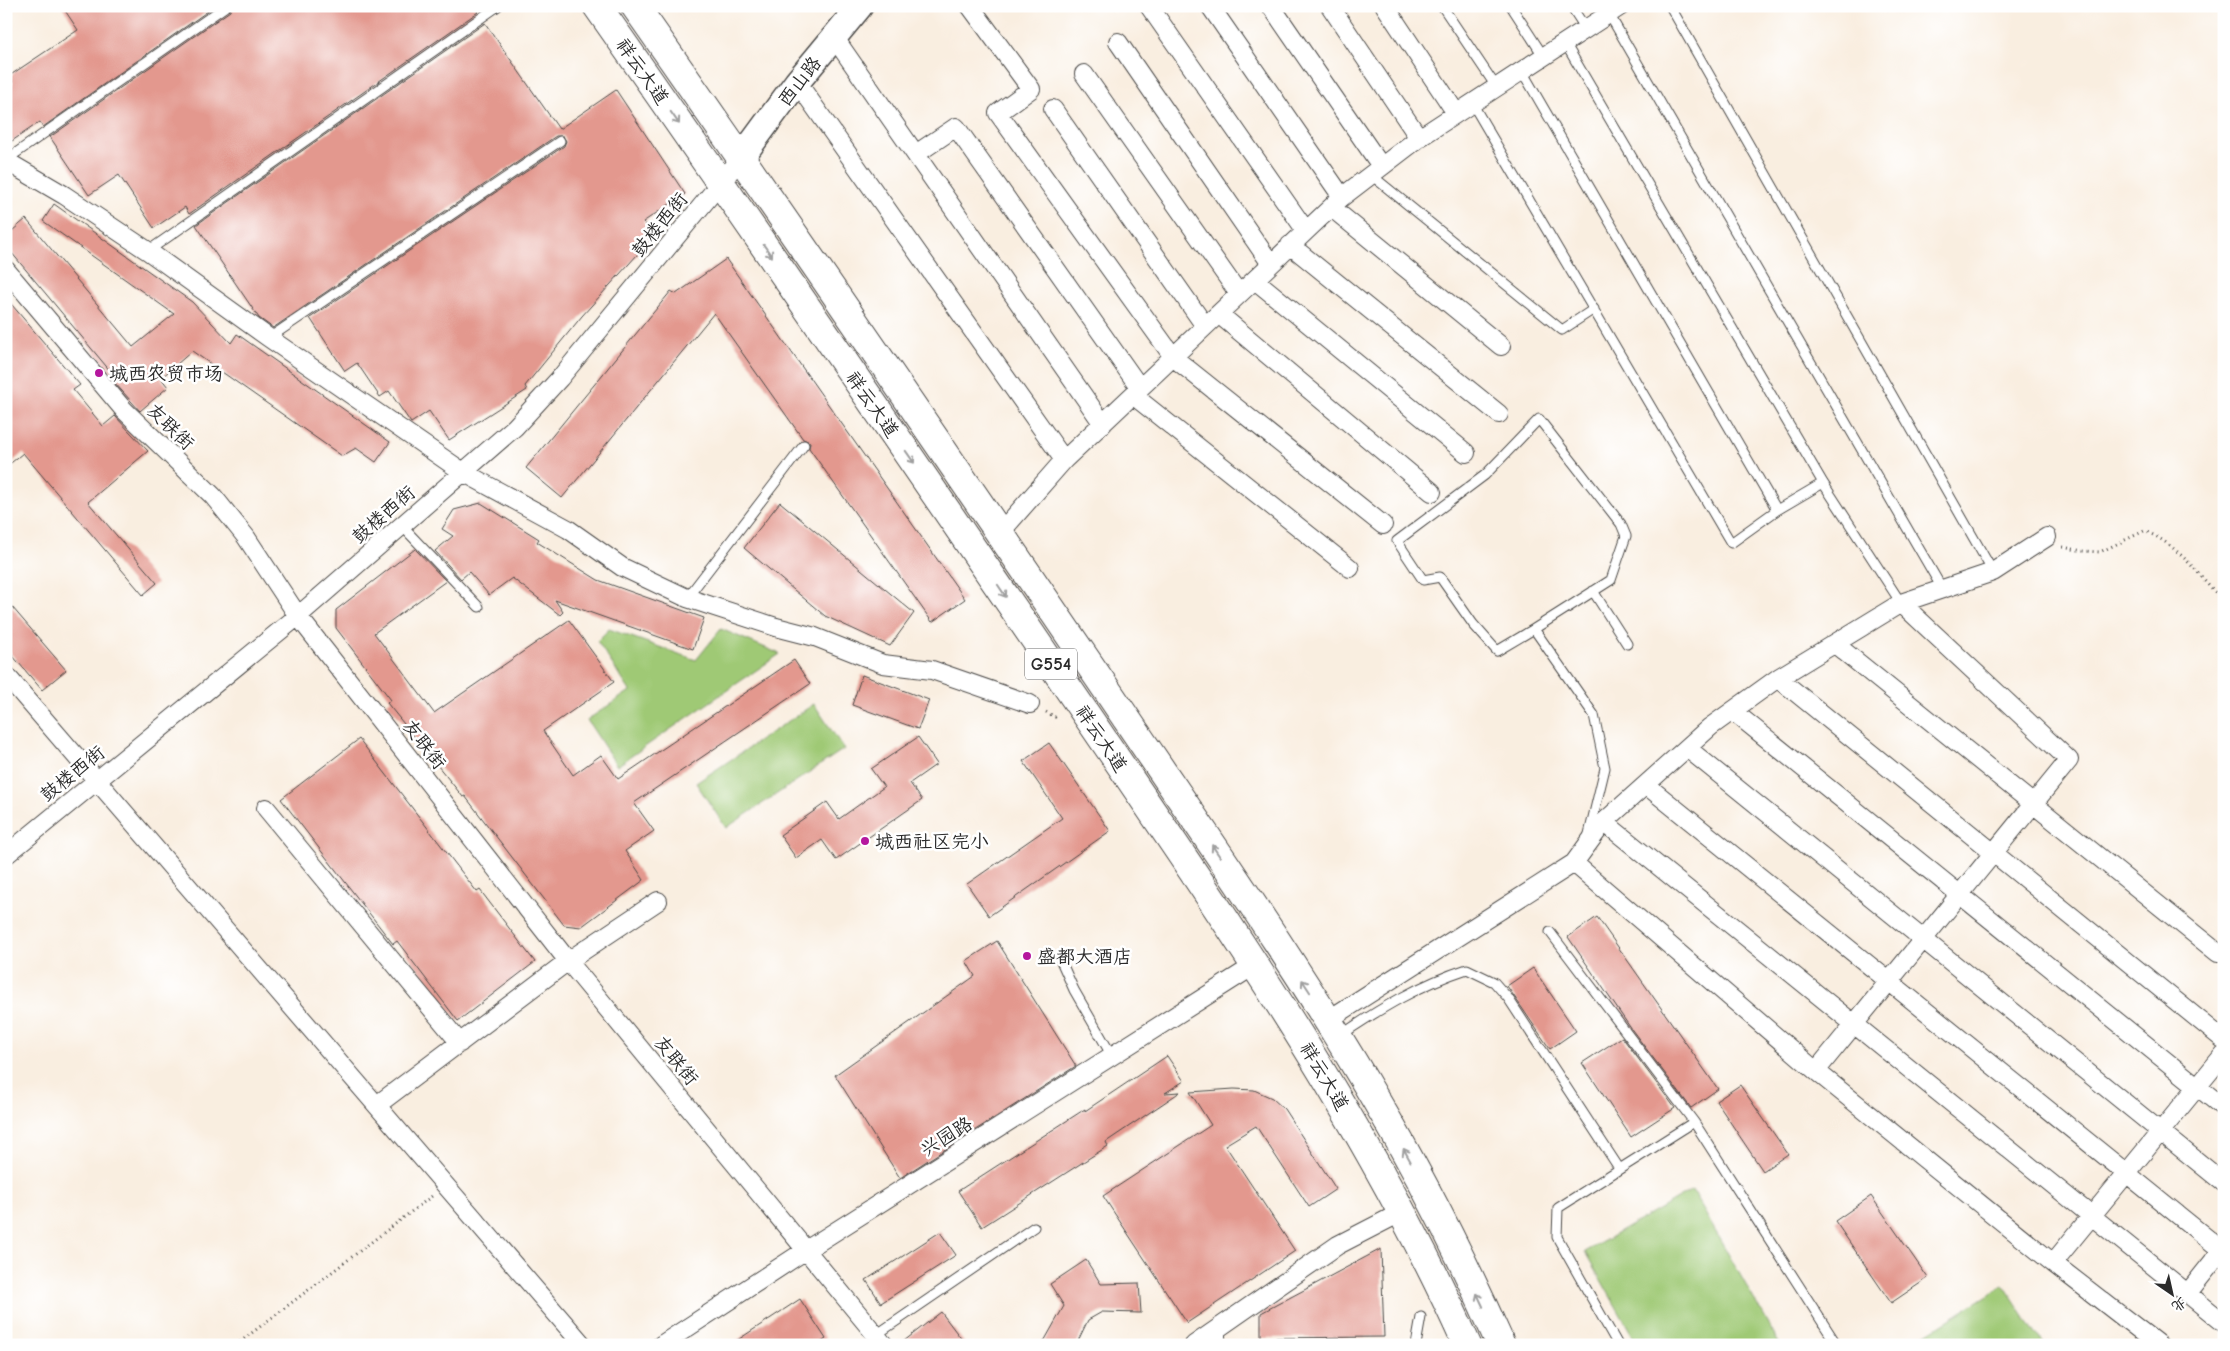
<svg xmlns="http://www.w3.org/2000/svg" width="2230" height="1351" font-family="'Comic Neue','LXGW WenKai TC',sans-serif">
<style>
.green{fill:#9fc975;stroke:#657a50}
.building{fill:#e3988e}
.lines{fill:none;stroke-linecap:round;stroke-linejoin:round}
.lane-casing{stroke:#4a4846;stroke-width:11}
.street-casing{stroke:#4a4846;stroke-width:20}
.secondary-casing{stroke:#4a4846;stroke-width:28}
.highway-casing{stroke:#4a4846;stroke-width:30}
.path{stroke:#4a4846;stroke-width:3;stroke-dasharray:1 4;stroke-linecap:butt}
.lane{stroke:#fff;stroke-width:9}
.street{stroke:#fff;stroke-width:18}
.secondary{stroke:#fff;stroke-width:25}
.highway{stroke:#fff;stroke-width:28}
.oneway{stroke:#a0a0a0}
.poi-dot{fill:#b5179e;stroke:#fff;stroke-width:2}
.labels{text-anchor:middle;stroke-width:5;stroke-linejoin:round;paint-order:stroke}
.shield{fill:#fff;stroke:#6b6b6b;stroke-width:1}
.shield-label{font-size:18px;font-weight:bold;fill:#2b2b2b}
.street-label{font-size:19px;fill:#2b2b2b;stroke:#fff}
.poi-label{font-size:19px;fill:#2b2b2b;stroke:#fff;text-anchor:start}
</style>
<rect width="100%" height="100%" fill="#fff"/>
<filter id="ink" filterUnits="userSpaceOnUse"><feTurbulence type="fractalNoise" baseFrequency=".02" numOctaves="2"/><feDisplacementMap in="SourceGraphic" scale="10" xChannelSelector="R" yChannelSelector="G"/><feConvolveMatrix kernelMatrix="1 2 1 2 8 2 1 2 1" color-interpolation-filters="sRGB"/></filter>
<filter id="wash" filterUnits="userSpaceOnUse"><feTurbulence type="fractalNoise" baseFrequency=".0096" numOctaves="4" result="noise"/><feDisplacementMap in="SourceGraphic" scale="20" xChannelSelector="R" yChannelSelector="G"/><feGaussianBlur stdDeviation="1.12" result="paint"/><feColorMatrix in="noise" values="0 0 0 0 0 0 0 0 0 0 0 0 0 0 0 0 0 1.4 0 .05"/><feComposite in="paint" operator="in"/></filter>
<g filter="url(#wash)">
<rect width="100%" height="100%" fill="#f9eee0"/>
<path class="green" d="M 609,629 L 696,660 L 721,629 L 780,654 L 617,766 L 587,720 L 630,691 L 597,641 Z
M 814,704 L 844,749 L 726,828 L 696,783 Z
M 1692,1190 L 1780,1345 L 1638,1345 L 1585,1252 Z
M 2004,1285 L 2043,1345 L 1922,1345 L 1918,1339 Z"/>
<g id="blocks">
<path class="building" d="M 62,6 L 215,6 L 43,127 L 40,122 L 6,145 L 6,88 L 13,83 L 9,76 L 78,30 Z
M 232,6 L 474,6 L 478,12 L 189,214 L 185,207 L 154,228 L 119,175 L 89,195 L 50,137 L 230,11 Z
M 485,23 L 559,129 L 616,90 L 685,194 L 643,222 L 656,234 L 582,316 L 525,386 L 527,390 L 449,440 L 429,411 L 411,423 L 389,391 L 380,397 L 357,363 L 345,371 L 310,318 L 564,146 L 566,141 L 563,136 L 556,136 L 273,328 L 259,318 L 196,225 Z
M 54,204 L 192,302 L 231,343 L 237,334 L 390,442 L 376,462 L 356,448 L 342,456 L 192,351 L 161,378 L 168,387 L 140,411 L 113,381 L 116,378 L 6,246 L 6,236 L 26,219 L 133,347 L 174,314 L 43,221 Z
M 726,259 L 965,599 L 932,622 L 809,448 L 810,442 L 803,439 L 714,313 L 562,498 L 526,468 L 671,291 L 676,294 Z
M 6,298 L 80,385 L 73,390 L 103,426 L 115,416 L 148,451 L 88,502 L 157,583 L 143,595 L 23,453 L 6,467 Z
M 780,502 L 914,613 L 890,646 L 825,616 L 744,548 Z
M 481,503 L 539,539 L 537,542 L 598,580 L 704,618 L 693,649 L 555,600 L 563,612 L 560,615 L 512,578 L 489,595 L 469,572 L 461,579 L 435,551 L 453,536 L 442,529 L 454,510 Z
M 415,549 L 446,581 L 374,633 L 434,713 L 569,620 L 614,682 L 543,731 L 573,775 L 601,755 L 618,779 L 794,660 L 810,684 L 634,803 L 654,831 L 625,851 L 644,880 L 581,927 L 564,925 L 465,796 L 463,797 L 387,703 L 391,700 L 336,628 L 336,610 Z
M 6,600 L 66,670 L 42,690 L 6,648 Z
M 862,675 L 929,700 L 918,729 L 852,705 Z
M 918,737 L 937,764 L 910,783 L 922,800 L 836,860 L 822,840 L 796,858 L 780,835 L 827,802 L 839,819 L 884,787 L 871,769 Z
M 359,739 L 477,892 L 480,890 L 535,962 L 458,1021 L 397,941 L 393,944 L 281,799 Z
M 1049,743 L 1110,831 L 989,916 L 967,884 L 1062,818 L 1023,761 Z
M 1597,917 L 1718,1089 L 1691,1108 L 1632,1030 L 1568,937 Z
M 997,941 L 1076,1066 L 900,1178 L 835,1075 L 975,976 L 966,961 Z
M 1533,968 L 1576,1031 L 1550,1049 L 1507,986 Z
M 1622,1037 L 1675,1108 L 1631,1137 L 1582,1063 Z
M 1167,1056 L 1184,1081 L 1165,1093 L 1180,1092 L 1106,1142 L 1108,1146 L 982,1227 L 958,1191 L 1085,1109 L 1085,1111 Z
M 1740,1085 L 1788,1154 L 1763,1171 L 1716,1101 Z
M 1234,1089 L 1254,1090 L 1272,1098 L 1284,1109 L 1336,1189 L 1309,1207 L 1256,1126 L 1225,1145 L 1295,1251 L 1187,1323 L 1103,1196 L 1211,1125 L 1190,1092 Z
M 1871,1196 L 1928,1278 L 1891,1303 L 1835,1221 Z
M 940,1232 L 956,1255 L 881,1303 L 866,1280 Z
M 1381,1249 L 1384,1337 L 1261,1338 L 1261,1313 Z
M 1086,1260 L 1101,1284 L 1139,1283 L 1141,1313 L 1102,1312 L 1088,1320 L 1076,1345 L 1042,1345 L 1064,1306 L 1050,1284 Z
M 800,1299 L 826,1339 L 817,1345 L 730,1345 Z
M 941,1312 L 966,1345 L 899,1345 Z"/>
</g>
</g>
<g filter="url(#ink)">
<use href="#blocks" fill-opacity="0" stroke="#4a4846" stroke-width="1"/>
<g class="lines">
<defs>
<path id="lane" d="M 1442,6 L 1497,88
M 1511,6 L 1544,57
M 1571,6 L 1586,29
M 1670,6 L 1993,572
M 1609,14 L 1943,590
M 1565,43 L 1823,483 L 1901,603
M 1522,71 L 1777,510
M 1472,103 L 1731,543 L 1777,510 L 1823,483
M 6,160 L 226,6
M 1370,174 L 1562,330 L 1594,309
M 148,251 L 498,6
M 269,338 L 560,141
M 402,526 L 479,607
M 1593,591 L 1627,644
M 687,598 L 804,445
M 1534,629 L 1497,651 L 1473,624 L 1440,577 L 1423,580 L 1397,541 L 1485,475 L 1539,419 L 1621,524 L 1626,536 L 1611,580 L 1534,629 L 1594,715 L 1605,768 L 1589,834
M 1550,932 L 1694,1122 L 1837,1345
M 1061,961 L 1074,990 L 1112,1056
M 1341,1035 C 1381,1008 1421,984 1467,969 L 1494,982 L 1508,998 L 1619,1168
M 1220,1326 L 1221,1345
M 876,1335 L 1034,1227
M 1416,1345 L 1421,1317
M 1618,1345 L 1557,1237 L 1558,1208 L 1694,1122"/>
<path id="street" d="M 970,6 L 1031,89 L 998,113 L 1174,358 L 1383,525
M 1149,6 L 1306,231
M 1210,6 L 1342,197
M 1271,6 L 1381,166
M 1330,6 L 1419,138
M 1385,6 L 1456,113
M 834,37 L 1103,424
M 1118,42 L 1271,264
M 1084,74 L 1239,294
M 797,82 L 1064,460
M 1053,109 L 1205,326
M 916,154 L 956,127 L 1140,388
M 6,161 L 64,195 L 148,251 L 269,338 L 463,472 L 568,529 L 622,567 L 687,598 L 776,627 L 815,637 L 883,664 L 932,670 L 1030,704
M 1332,208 L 1501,346
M 1290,245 L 1499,414
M 6,270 L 124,410 L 213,496 L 246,537 L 298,616 L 568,961 L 884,1345
M 1255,280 L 1466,453
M 1220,315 L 1432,492
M 1134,396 L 1350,568
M 1000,533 L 1064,460 L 1342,197 L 1419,138 L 1621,6
M 1835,644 L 2218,953
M 6,675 L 583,1345
M 1778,678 L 2224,1040
M 1734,712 L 2224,1108
M 1687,748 L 2224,1183
M 1646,785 L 2224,1252
M 266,808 L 460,1043
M 1604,822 L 2224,1323
M 6,855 L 298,616 L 515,427 L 560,378 L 741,158
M 1574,863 L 1816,1071 L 2053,1263 L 2159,1345
M 1328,1020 L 1574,863 L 1604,822 L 1710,727 L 1778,678 L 1901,603 L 1993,572 L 2047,537
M 1816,1071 L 2069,760 L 1901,603
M 377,1105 L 568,961 L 658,901
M 2053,1263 L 2224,1054
M 2187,1294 L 2222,1250
M 661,1345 L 806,1250 L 1255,965
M 1194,1345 L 1338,1245 L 1402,1212"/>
<path id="secondary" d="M 741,158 L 797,82 L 860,6"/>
<path id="highway" d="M 597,6 C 762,241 924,477 1085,713 C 1224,917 1366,1119 1467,1345
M 635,6 C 795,234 952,463 1109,693 C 1200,828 1295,961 1377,1102 C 1423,1180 1464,1262 1501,1345"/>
</defs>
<use href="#lane" class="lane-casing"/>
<use href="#street" class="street-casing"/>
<use href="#secondary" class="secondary-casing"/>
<use href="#highway" class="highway-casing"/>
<path class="path" d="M 2063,547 L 2083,551 L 2100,552 L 2144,531 C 2177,543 2200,576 2224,602
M 1046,712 L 1055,717 L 1058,715
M 236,1345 L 432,1196"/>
<use href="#lane" class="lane"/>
<use href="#street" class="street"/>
<use href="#secondary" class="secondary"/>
<use href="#highway" class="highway"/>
</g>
<defs><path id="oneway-shaft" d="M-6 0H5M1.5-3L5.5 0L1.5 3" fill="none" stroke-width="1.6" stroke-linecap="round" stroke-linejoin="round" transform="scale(1.25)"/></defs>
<g class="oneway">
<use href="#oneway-shaft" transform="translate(675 118) rotate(55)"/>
<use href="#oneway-shaft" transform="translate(768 251) rotate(55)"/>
<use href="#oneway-shaft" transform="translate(910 457) rotate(55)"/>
<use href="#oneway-shaft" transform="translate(1002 591) rotate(56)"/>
<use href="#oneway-shaft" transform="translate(1216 851) rotate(-124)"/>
<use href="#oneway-shaft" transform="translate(1306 986) rotate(-123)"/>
<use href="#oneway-shaft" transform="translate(1407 1155) rotate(-119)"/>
<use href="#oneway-shaft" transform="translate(1480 1300) rotate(-115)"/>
</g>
</g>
<g class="poi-dot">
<circle cx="99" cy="373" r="5"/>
<circle cx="865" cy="841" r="5"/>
<circle cx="1027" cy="956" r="5"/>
</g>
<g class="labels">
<rect class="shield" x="1025" y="648.5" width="52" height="31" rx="4"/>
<g class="shield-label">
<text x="1051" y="670">G554</text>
</g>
<g class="street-label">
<text transform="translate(643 71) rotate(55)" y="7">祥云大道</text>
<text transform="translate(799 81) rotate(-52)" y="7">西山路</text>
<text transform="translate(659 224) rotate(-51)" y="7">鼓楼西街</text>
<text transform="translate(873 404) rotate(55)" y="7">祥云大道</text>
<text transform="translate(171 426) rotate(44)" y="7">友联街</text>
<text transform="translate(383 514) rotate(-41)" y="7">鼓楼西街</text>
<text transform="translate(1102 738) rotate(56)" y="7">祥云大道</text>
<text transform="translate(425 744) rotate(52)" y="7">友联街</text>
<text transform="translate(72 773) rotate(-39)" y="7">鼓楼西街</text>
<text transform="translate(677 1060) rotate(51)" y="7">友联街</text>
<text transform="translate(1325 1076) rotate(59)" y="7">祥云大道</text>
<text transform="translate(946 1136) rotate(-32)" y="7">兴园路</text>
</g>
<g class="poi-label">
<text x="109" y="380">城西农贸市场</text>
<text x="875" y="848">城西社区完小</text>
<text x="1037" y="963">盛都大酒店</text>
</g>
</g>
<rect width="2230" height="1351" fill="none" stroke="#fff" stroke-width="25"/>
<g transform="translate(2172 1294) rotate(146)" stroke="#ffffff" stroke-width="4" paint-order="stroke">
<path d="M0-4L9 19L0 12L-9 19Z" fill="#2b2b2b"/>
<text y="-8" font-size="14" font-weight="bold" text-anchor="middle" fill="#2b2b2b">北</text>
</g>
</svg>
